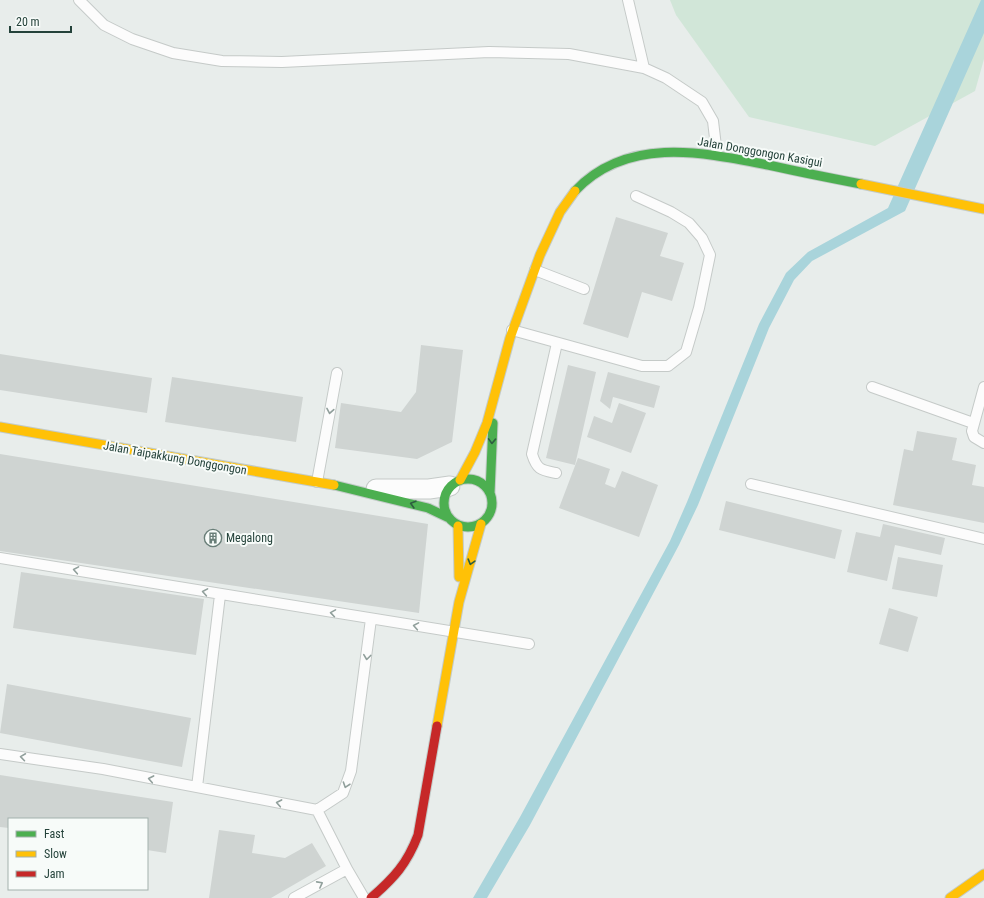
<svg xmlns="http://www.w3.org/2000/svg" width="984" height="898" font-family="'Roboto Condensed',sans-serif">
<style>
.green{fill:#d1e6d8}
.water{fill:#a9d4db}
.building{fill:#cfd4d2}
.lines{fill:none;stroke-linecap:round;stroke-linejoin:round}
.lane-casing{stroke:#c5cac8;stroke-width:12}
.street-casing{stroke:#c5cac8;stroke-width:21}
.fast-casing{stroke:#c3cbc8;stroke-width:11}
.slow-casing{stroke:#c3cbc8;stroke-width:11}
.jam-casing{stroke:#c3cbc8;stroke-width:11}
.lane{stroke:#fcfcfc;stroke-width:10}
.street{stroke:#fcfcfc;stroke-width:19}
.fast{stroke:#4caf50;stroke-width:9}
.slow{stroke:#ffc107;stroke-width:9}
.jam{stroke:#c62828;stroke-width:9}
.oneway{stroke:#909f9b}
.oneway2{stroke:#2e5d40}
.labels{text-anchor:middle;stroke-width:4;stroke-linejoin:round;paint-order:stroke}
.street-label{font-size:12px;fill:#24423a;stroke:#f7fbf9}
.poi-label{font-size:12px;fill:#24423a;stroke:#f7fbf9;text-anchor:start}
</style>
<rect width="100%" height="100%" fill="#e8edeb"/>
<path class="green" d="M 670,0 L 984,0 L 984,59 L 975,91 L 875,146 L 749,117 L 676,15 Z"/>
<path class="water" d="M 981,0 L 984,0 L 984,33 L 905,211 L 812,261 L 794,280 L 769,328 L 698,505 L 679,545 L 530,825 L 487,898 L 473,898 L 520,817 L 670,541 L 687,502 L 759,324 L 786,273 L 808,252 L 888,208 Z"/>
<path class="building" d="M 616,217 L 668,233 L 660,256 L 684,263 L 672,301 L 642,292 L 628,338 L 583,324 Z
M 421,345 L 463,350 L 452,442 L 417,459 L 335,448 L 341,403 L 401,412 L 416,392 Z
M 0,354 L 152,378 L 147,413 L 0,390 Z
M 568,365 L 596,372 L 575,465 L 546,458 Z
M 608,372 L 660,386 L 654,408 L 613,397 L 610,409 L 600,401 Z
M 172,377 L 303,397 L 296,442 L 165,422 Z
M 619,403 L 646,413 L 631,453 L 587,437 L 594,416 L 612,423 Z
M 917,431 L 957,438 L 952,460 L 976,465 L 972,485 L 984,487 L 984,523 L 893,505 L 904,449 L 913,451 Z
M 0,454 L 428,524 L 419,613 L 0,551 Z
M 578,458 L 610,469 L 605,484 L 615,488 L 622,471 L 658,485 L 639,537 L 559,508 Z
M 726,501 L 842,530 L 835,559 L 719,530 Z
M 883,524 L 945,538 L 941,555 L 895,545 L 887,581 L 847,572 L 856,532 L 880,537 Z
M 898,557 L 943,565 L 937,597 L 892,589 Z
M 21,572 L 204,599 L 196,655 L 13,628 Z
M 889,608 L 918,617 L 908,652 L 879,644 Z
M 7,684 L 191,718 L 182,767 L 0,733 Z
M 0,775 L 173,802 L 166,853 L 147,850 L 147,819 L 9,819 L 9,828 L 0,827 Z
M 219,830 L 255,835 L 252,853 L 285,858 L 312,843 L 326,866 L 271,898 L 209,898 Z"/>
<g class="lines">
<defs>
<path id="lane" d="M 79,0 L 104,25 L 132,39 L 173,53 L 222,61 L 282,62 L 489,52 L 569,54 L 644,68 L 666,78 L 702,102 L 713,121 L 717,155
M 628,0 L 644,68
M 535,270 L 584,289
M 512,330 L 642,366 L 668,366 L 686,352 L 699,308 L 710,255 L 702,238 L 689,223 L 671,212 L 636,196
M 872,387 L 973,423
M 984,387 L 972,431 L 974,437 L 984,443
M 556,473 C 541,470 537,470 532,454 L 557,343
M 317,482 L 337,373
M 751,484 L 984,539
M 0,558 L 529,644
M 0,754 L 103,769 L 317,810 L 343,793 L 351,771 L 371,619
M 197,787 L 220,595
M 317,810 L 347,869 L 364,898
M 294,898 L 347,869"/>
<path id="street" d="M 376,489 L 429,489 L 450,486"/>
<path id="fast" d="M 575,191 C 627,136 702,152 768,165 C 799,172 830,178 861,184
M444 503a24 24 0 1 1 48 0a24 24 0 1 1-48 0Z
M 334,485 L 428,508 L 449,518
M 490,493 L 493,423"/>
<path id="slow" d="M 861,184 L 984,209
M 0,427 L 334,485
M 460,480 L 475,452 L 487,423 L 510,338 L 540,255 L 560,212 L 575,191
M 458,526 L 459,577
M 437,726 L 459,602 L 481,524
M 950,898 L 984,874"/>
<path id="jam" d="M 371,898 C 394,878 407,864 418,835 L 437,726"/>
</defs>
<use href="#lane" class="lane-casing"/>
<use href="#street" class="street-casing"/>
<use href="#fast" class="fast-casing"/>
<use href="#slow" class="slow-casing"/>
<use href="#jam" class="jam-casing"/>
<use href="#lane" class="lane"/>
<use href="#street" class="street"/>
<use href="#fast" class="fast"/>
<use href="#slow" class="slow"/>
<use href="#jam" class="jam"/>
</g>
<defs><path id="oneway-chevron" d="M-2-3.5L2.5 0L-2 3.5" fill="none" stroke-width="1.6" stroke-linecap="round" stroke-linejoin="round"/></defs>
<g class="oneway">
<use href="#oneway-chevron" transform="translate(330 411) rotate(100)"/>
<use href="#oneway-chevron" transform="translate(76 570) rotate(-170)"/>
<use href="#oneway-chevron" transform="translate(205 592) rotate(-170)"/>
<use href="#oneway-chevron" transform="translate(333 613) rotate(-171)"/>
<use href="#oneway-chevron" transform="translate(416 626) rotate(-170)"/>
<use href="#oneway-chevron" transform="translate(367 657) rotate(97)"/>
<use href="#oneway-chevron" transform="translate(23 757) rotate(-172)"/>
<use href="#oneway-chevron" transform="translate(151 779) rotate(-169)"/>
<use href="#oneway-chevron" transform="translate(346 785) rotate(109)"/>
<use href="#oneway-chevron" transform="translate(279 803) rotate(-169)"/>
<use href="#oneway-chevron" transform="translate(320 884) rotate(-28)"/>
</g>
<g class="oneway2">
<use href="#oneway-chevron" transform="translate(492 441) rotate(92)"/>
<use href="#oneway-chevron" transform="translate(413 504) rotate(-164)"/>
<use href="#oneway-chevron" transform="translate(471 562) rotate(106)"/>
</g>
<defs>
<symbol id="building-ring" viewBox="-11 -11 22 22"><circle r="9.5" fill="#f7fbf9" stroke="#697e78" stroke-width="1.5"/><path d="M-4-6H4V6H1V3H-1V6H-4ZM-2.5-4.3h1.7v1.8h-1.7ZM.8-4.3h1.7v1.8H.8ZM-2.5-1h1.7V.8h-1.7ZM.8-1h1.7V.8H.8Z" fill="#697e78"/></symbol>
</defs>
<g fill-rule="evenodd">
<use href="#building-ring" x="203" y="528" width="20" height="20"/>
</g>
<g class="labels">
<g class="street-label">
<text transform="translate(760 152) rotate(10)" y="4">Jalan Donggongon Kasigui</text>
<text transform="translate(175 458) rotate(10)" y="4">Jalan Taipakkung Donggongon</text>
</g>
<g class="poi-label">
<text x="226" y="542">Megalong</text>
</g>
</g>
<rect x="8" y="818" width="140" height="72" fill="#f7fbf9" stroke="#a3b1ad"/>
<rect x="16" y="831" width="20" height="6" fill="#4caf50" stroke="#a3b1ad"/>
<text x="44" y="838" font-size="12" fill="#24423a">Fast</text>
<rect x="16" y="851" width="20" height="6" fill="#ffc107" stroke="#a3b1ad"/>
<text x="44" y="858" font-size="12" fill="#24423a">Slow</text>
<rect x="16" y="871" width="20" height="6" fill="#c62828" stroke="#a3b1ad"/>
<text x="44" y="878" font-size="12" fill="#24423a">Jam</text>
<path d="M10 26v6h61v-6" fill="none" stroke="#24423a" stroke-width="2"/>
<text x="16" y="26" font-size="12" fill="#24423a" stroke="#f7fbf9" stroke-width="3" paint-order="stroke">20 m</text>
</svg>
